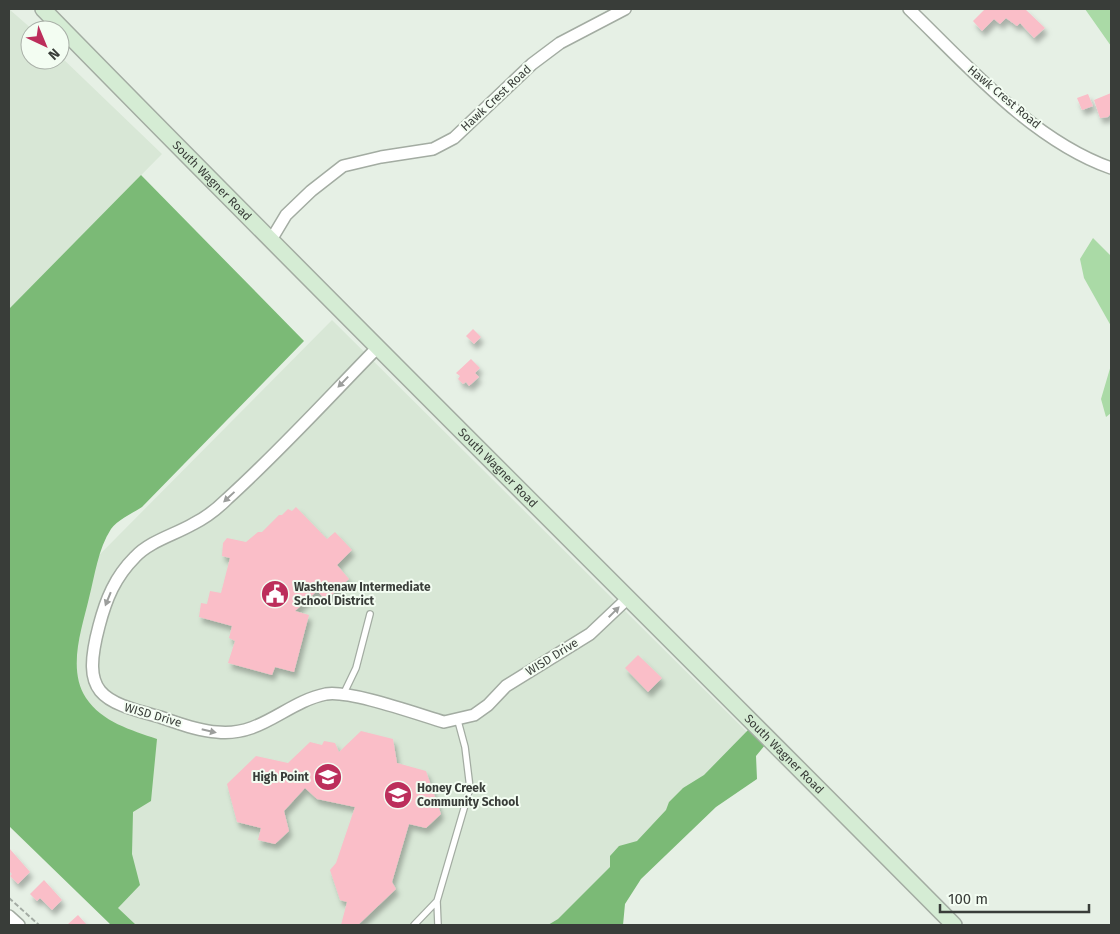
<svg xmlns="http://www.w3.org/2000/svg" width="1120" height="934" font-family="'Fira Sans',sans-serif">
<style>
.built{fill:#d8e7d6}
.green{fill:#aadaa6}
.forest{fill:#7bba76}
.building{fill:#fabec8;filter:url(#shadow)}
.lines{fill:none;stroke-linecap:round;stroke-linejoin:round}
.lane-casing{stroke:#a3aca2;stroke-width:8}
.street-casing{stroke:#a3aca2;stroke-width:14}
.secondary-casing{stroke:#a3aca2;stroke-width:18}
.path{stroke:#a3aba3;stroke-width:2;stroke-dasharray:5 2.5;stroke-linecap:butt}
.lane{stroke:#fff;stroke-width:5.5}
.street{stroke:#fff;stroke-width:11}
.secondary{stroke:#d5ecd4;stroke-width:15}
.oneway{fill:#9c9e9c}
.labels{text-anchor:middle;stroke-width:4;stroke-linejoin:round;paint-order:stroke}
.street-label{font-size:12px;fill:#393d39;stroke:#f3fdf2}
.poi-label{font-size:12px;font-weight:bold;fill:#393d39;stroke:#f3fdf2;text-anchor:start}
</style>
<defs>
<filter id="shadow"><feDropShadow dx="3" dy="5.5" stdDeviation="2.5" flood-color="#0004"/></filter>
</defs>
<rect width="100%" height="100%" fill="#e6f0e5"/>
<path class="built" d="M 9,9 L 33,30 L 30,30 L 30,60 L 60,60 L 60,56 L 162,154 L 9,309 Z
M 332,320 L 750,735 L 560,925 L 127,925 L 9,808 L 9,646 Z"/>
<path class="green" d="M 1085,9 L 1111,9 L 1111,46 Z
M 1093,238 L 1111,256 L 1111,326 L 1084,278 L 1080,259 Z
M 1111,365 L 1111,413 L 1106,417 L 1101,399 Z"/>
<path class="forest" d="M 141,175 L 304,341 L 142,507 C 133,513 117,520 111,529 C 98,549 95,575 89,598 C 82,628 67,669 86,698 C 102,722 131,730 157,739 L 151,801 L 133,812 L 132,854 L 140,885 L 118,908 L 136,925 L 111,925 L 9,826 L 9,309 Z
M 749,729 L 765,745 L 756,756 L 757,779 L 716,807 L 641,879 L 625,904 L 623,925 L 548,925 L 558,919 L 610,867 L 610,856 L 619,846 L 637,841 L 666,810 L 669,802 L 683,788 L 704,775 Z"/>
<path class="building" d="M 985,9 L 1025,9 L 1045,28 L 1034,38 L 1020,23 L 1017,26 L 1006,18 L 1000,24 L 994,19 L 982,31 L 973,21 Z
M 1111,93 L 1111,113 L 1108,117 L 1100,118 L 1094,100 Z
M 1088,94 L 1093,106 L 1082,110 L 1077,98 Z
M 473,329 L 481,337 L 474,344 L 466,336 Z
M 471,359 L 480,368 L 475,373 L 479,377 L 469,386 L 466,382 L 463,384 L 458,379 L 460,376 L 456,373 Z
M 296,507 L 327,539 L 335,532 L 352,550 L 337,565 L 349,579 L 326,600 L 317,591 L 295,611 L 309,615 L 294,672 L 275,667 L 272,675 L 228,663 L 235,641 L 229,638 L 232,626 L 199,617 L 201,603 L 207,604 L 210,591 L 221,593 L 230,558 L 222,556 L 223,543 L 227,538 L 246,542 L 258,532 L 262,532 L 279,515 L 282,515 L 288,509 L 292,511 Z
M 638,655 L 662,678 L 648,692 L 625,668 Z
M 361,731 L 393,739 L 397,763 L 426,771 L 441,814 L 426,828 L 409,824 L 392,882 L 396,889 L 358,925 L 341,925 L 347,902 L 340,900 L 330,870 L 336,863 L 355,807 L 317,799 L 305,788 L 284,811 L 289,831 L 275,844 L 258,840 L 261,828 L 237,822 L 227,784 L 256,756 L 288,763 L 310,742 L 322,745 L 324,741 L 335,743 L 339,752 Z
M 9,848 L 30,872 L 18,884 L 10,876 L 12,874 L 9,871 Z
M 44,880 L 62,900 L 52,910 L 40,898 L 37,901 L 30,894 Z
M 78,915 L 87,925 L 67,925 Z"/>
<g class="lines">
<defs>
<path id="lane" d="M 344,693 L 356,668 L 370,614
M 414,925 L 437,901
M 438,925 L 437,901 L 470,788 L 465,747 L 458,721"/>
<path id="street" d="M 909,9 C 968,66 1032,140 1111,168
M 271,240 L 286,215 L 311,191 L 343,166 L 381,157 L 433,149 L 454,138 L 532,64 L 560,43 L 625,9
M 378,347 C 328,398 280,451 227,499 C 218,508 205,518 193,524 C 174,535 150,541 135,557 C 115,577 106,599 99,626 C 81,694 100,701 160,717 C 178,723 198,731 217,732 C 261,737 286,702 326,694 C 350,690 417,714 444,722 L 474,715 L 488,705 L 506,686 L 590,634 L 627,599
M 9,916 L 19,925"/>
<g id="secondary">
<path id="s1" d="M 43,9 C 344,317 651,619 954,925"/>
</g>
</defs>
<use href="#lane" class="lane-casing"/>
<use href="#street" class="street-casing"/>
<use href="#secondary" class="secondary-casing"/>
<path class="path" d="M 9,898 L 39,925"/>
<use href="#lane" class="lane"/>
<use href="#street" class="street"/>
<use href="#secondary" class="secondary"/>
</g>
<defs><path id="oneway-solid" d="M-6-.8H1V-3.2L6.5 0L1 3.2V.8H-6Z" transform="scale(1.25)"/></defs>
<g class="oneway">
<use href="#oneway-solid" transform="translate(343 382) rotate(134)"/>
<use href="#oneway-solid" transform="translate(229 497) rotate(137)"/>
<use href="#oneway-solid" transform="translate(108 599) rotate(112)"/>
<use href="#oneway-solid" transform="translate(614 612) rotate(-45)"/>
<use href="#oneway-solid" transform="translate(209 731) rotate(13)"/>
</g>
<defs>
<symbol id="civic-disc" viewBox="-11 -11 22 22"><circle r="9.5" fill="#bc2e5b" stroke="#f3fdf2"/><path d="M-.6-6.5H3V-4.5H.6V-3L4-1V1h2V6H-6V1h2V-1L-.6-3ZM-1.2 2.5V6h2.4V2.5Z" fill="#fff"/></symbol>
<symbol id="school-disc" viewBox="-11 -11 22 22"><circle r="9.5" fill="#bc2e5b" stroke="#f3fdf2"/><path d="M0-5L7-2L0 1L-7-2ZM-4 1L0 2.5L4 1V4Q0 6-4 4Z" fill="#fff"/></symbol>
</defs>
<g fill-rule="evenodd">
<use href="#civic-disc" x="259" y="578" width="32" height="32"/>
<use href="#school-disc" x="312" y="761" width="32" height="32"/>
<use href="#school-disc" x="382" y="779" width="32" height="32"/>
</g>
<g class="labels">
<g class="street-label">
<text transform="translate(1004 97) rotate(40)" y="4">Hawk Crest Road</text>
<text transform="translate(496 98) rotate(-43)" y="4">Hawk Crest Road</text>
<text dy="4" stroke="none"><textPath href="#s1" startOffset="241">South Wagner Road</textPath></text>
<text dy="4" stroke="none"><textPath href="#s1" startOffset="646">South Wagner Road</textPath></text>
<text transform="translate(552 657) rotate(-32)" y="4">WISD Drive</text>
<text transform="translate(153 715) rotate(16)" y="4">WISD Drive</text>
<text dy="4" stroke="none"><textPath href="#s1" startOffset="1051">South Wagner Road</textPath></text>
</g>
<g class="poi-label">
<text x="294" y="591">Washtenaw Intermediate<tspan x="294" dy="14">School District</tspan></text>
<text x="309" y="781" text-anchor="end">High Point</text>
<text x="417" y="792">Honey Creek<tspan x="417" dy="14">Community School</tspan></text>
</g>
</g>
<rect width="1120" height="934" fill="none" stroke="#393d39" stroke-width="20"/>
<g transform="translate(45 45) rotate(136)"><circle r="24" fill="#f3fdf2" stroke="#a9b0a8"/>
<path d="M0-4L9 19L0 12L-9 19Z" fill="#bc2e5b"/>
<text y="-8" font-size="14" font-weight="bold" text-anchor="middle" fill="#393d39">N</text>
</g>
<path d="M940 904v8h149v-8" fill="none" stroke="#393d39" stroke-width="2.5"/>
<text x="948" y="904" font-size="15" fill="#393d39" stroke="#f3fdf2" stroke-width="4" paint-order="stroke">100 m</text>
</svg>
